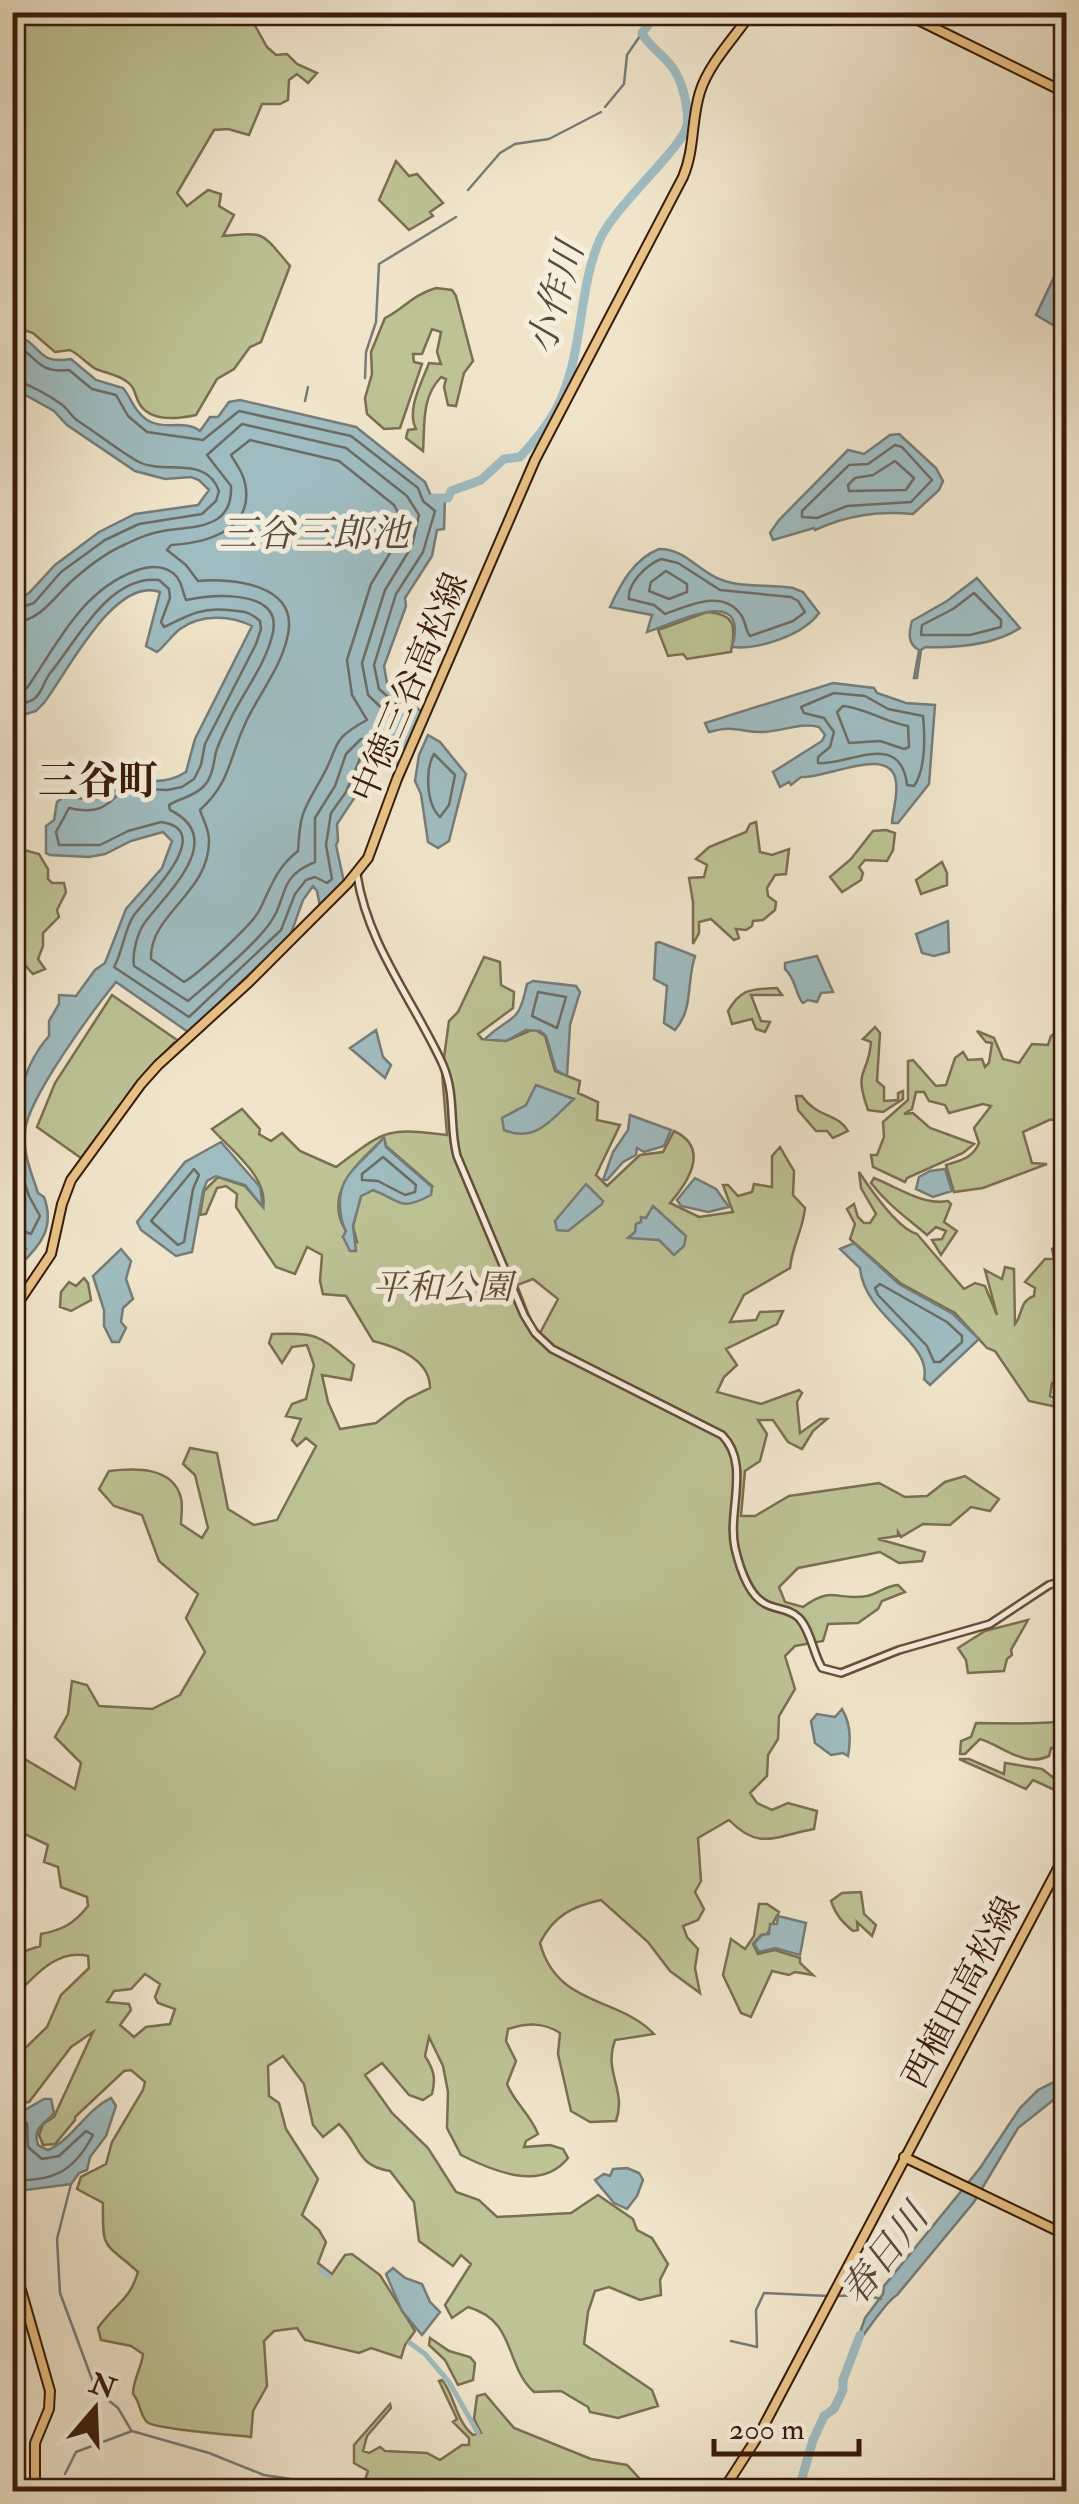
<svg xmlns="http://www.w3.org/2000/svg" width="1079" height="2504" font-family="'IM FELL Double Pica','Noto Serif JP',serif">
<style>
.green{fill:#bdc395;stroke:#7b6f50;stroke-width:2.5;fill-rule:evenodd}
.water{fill:#9fbcc1;stroke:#767c78;stroke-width:2.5}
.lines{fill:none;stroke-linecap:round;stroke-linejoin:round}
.shore{stroke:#6c6c66;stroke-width:2.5}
.stream{stroke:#767c78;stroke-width:2.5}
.canal{stroke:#9fbcc1;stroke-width:5}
.river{stroke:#9fbcc1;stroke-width:9}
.minor-casing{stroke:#674e3a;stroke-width:10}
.major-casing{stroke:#391b0a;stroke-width:12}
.minor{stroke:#f5eedd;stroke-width:5}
.major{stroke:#e8c286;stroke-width:8}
.labels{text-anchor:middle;stroke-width:10;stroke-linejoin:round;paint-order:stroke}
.street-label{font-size:35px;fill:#391b0a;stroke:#f5eedd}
.park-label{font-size:35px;font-style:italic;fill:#614d34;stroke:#f5eedd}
.water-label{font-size:38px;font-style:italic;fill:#584b41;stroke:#f5eedd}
.quarter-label{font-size:40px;font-weight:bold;fill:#391b0a;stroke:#f5eedd}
</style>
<rect width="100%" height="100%" fill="#f0e5cb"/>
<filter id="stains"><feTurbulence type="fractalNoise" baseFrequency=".002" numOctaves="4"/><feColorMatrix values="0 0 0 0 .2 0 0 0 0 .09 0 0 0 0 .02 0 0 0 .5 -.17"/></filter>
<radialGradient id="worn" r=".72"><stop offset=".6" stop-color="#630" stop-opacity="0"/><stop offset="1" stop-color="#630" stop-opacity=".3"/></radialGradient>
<path class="green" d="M 13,12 L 248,13 L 267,47 L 276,55 L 287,54 L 297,64 L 317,73 L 308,83 L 297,74 L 289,80 L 288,100 L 280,104 L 262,104 L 249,135 L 228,129 L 214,130 L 177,193 L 187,206 L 208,190 L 221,194 L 219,206 L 234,215 L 223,236 C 267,232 261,232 290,266 L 261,342 L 250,347 L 234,369 L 217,379 L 196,415 C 178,419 148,423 138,401 C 134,392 135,387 126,381 C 118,375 106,373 96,369 C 87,364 80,355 70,350 L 55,352 L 33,333 L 13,326 Z
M 396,161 L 409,176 L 417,174 L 443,203 L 430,212 L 433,216 L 409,230 L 379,200 Z
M 436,288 L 452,290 L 456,296 L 473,361 L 464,373 L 456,406 L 448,405 L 444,387 L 446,379 L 441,377 C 421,398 425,424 423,451 L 406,438 L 408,430 L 416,429 C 406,410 422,382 429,363 L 441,364 L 437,352 L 441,332 L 432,329 L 422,354 L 413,354 L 414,362 L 422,364 L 400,428 L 384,429 L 367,414 L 365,398 L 372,374 L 371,352 L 385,318 C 405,308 412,295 436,288 Z
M 707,612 C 736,614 736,627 731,652 L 687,659 L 683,654 L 668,656 L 658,630 Z
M 756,822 L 760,852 L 772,855 L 789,849 L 786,874 L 775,875 L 767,888 L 768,896 L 776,902 L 775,910 L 763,920 L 753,921 L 752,926 L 746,930 L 736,929 L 739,938 L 734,940 L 711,919 L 699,922 L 699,933 L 693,944 L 693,902 L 689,878 L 704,877 L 707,865 L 696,859 L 709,847 L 746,832 L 750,824 Z
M 886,830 L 895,833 L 893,850 L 887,861 L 865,860 L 859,867 L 863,873 L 861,880 L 842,892 L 830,877 L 851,859 L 873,831 Z
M 13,847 L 39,854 L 48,869 L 48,879 L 52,883 L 64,883 L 66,892 L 57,910 L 59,917 L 43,933 L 43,946 L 38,959 L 45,969 L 33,974 L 13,952 Z
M 942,862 L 947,873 L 947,885 L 921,894 L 916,880 Z
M 484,957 L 500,962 L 501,985 L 514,992 L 513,1008 L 478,1034 L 482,1039 L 506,1041 L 534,1029 L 545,1036 L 555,1071 L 580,1081 L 578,1093 L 598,1102 L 597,1120 L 620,1125 L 596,1175 L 607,1186 L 640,1155 L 663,1152 L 674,1131 C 710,1148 689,1181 670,1203 L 699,1217 L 733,1212 L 723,1185 L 728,1185 L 738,1196 L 752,1192 L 754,1184 L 772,1187 L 772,1156 L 780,1147 L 794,1171 L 793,1195 L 805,1208 C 803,1230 792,1246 790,1268 L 744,1295 L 730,1322 L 756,1320 L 760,1312 L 783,1311 L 777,1324 L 726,1349 L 737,1365 L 724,1377 L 717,1392 L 761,1404 L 799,1390 L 802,1393 L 797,1402 L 800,1433 L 820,1419 L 827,1419 L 813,1431 L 802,1449 L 788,1442 L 773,1420 L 758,1420 L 767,1434 L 760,1461 L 745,1471 L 741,1516 L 755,1516 L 789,1496 L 879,1483 L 905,1497 L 927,1496 L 945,1482 L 965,1476 L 999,1499 L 990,1511 L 971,1507 L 950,1525 L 923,1524 L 901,1537 L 898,1532 L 898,1536 L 878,1539 L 925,1552 L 922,1561 L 899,1563 L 880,1552 L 798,1568 L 779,1587 L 785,1602 L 803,1607 C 833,1585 835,1601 867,1596 C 878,1594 885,1586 898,1585 L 905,1592 L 882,1601 L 878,1609 L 858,1623 L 828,1624 L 823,1641 L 795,1646 L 785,1656 L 795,1689 L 779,1716 L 778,1739 L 768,1755 L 767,1776 L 750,1793 L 757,1803 L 772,1810 L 788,1803 L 817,1811 L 814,1829 C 775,1836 759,1851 729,1820 L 698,1838 L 701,1881 L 695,1892 L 704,1909 L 698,1920 L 683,1926 L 687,1937 L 698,1949 L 695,1968 L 700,1993 L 670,1971 L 648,1942 L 601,1900 C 573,1906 553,1916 540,1943 C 557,2007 618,1996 654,2034 L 615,2040 C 603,2072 627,2090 616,2121 L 590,2122 L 571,2111 L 558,2054 L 560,2033 C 543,2022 527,2023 508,2029 L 506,2041 L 516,2061 L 507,2084 C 514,2102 530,2114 538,2134 L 526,2141 L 524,2147 L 550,2145 L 563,2149 L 568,2158 C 541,2192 493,2171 461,2155 L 447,2128 L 448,2092 L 443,2066 L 429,2037 L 425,2056 C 434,2070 436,2078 432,2094 L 423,2100 L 409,2095 L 382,2063 L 365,2075 L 392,2113 L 428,2148 L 456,2192 L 479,2200 L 497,2217 L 571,2213 L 598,2195 L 633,2219 L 637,2230 L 652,2238 L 668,2264 L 660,2280 L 661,2295 L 640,2300 L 609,2287 L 595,2291 L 588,2312 L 584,2344 L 652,2390 L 658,2406 L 618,2418 L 590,2412 L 588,2407 L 561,2391 L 534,2392 C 504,2365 517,2321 468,2307 L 452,2318 L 445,2305 L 471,2264 L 461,2255 L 453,2266 L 419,2241 L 414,2202 L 390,2171 C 356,2166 361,2145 339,2124 L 323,2137 L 313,2125 L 304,2084 L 283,2056 L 268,2066 L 269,2096 L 279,2103 L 286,2129 L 318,2179 L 302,2215 L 319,2230 L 326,2242 L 318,2263 L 332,2274 L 345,2255 L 352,2254 L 380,2275 L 415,2331 L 405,2345 L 401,2358 L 371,2348 L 359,2353 L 305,2340 L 297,2328 L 274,2331 L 264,2341 L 267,2386 L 253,2411 L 251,2437 C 234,2435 153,2429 147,2422 C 139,2414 141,2403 133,2394 C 133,2379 141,2370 143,2354 L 131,2346 L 101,2340 L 98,2328 C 113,2305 130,2301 138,2272 C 104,2241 102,2252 103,2203 L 77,2189 L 81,2177 L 106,2164 L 112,2142 L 143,2090 L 145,2082 L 131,2070 L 124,2071 L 75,2117 L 75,2120 L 55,2144 L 43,2145 L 39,2135 L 43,2124 L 54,2117 L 93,2032 L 71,2047 L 29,2102 L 17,2104 L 13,2097 L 15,2058 L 47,2027 L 61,1995 L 89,1968 L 88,1956 C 56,1948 33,1978 13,1998 L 13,1955 L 40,1946 L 41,1934 C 62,1930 74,1924 88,1906 L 87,1897 L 61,1887 L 58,1867 L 44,1862 L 48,1845 L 14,1829 L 13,1777 L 23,1758 L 75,1789 L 81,1763 L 55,1737 L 68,1714 L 72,1681 L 87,1685 L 99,1706 L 152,1709 L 180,1695 L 205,1652 L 186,1618 L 198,1594 L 159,1561 L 142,1515 L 114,1506 L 99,1489 L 109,1471 C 134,1468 173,1466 181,1498 C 183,1506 181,1516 181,1524 L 202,1538 L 208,1528 L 195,1475 L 183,1464 L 190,1448 L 217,1453 L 228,1509 L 254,1525 L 277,1520 L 316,1446 L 306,1438 L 297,1446 L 292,1440 L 301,1419 L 286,1416 L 292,1404 L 306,1399 L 314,1365 L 307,1345 L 292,1347 L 282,1363 L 269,1343 L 272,1334 C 320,1333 319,1335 354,1365 L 351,1380 L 322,1375 L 328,1402 L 340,1429 L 376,1423 L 407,1399 L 430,1388 C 430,1359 397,1347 373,1341 L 346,1296 L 323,1294 L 320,1281 L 322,1255 L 307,1247 L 295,1274 L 276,1267 L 236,1207 L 237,1194 L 226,1186 L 217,1188 L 206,1214 L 200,1215 L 204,1191 L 218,1177 L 245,1186 L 263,1207 C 269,1178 231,1150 212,1129 L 242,1109 L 260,1129 L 259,1134 L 271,1141 L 282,1133 L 300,1151 L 336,1167 C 385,1131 384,1127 447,1135 L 442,1072 L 449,1021 L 458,1012 ZM 384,1138 L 386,1146 L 432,1186 L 382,1193 L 373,1190 L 361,1196 L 353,1226 L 357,1242 L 343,1237 L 346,1231 C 322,1193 359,1162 384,1138 ZM 533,1279 L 558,1299 L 540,1333 L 533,1326 L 517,1285 ZM 145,1974 L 160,1984 L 155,1997 L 158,2003 L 175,2009 L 170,2024 L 146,2027 L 134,2037 L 120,2025 L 131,2010 L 129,2004 L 107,2002 L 114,1991 L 131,1989 Z
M 777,988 L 782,995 L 751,995 L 761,1021 L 770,1022 L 765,1032 L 756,1029 L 752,1019 L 732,1024 L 728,1011 C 742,987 752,990 777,988 Z
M 112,995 L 177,1040 L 148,1069 L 81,1158 L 37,1127 L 55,1083 Z
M 1064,1026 L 1066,1062 L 1059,1061 C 1066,1079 1071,1100 1063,1119 L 1049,1120 L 1023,1132 L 1032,1163 L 1047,1164 L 983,1188 L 954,1192 L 946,1165 C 960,1161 973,1158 979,1143 L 974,1128 L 991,1106 L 983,1104 L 949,1113 L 945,1105 L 929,1101 L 924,1092 L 916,1092 L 912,1109 L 904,1114 L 913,1113 L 930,1128 L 974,1144 L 963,1153 L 907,1178 L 905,1182 L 873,1167 L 871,1155 L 877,1155 L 884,1137 L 883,1122 L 908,1100 L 908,1061 L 913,1060 L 936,1086 L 946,1085 L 955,1058 L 963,1052 L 968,1060 L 982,1059 L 985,1067 L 989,1063 L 992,1043 L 986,1042 L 977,1031 L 994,1038 L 1003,1059 L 1019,1063 L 1032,1044 L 1048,1045 L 1051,1036 Z
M 875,1027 L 880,1033 L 877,1081 L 884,1087 L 884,1101 L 898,1100 L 898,1093 L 903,1091 L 903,1099 L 883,1112 L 868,1110 C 853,1067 868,1078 871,1042 L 863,1039 Z
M 796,1096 L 802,1096 C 817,1118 838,1113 848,1131 L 833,1138 L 827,1131 L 816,1131 L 798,1110 Z
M 859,1172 C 871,1190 898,1229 917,1234 L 964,1289 L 975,1283 L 985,1286 L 997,1315 L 985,1270 L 1002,1279 L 1005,1267 L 1014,1269 L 1015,1324 C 1023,1315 1019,1301 1034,1296 L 1035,1288 L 1025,1282 L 1045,1259 L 1054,1259 L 1052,1249 L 1066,1238 L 1066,1349 L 1056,1357 L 1066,1376 L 1064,1381 L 1052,1383 L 1050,1396 L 1060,1400 L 1057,1407 L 1029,1401 L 995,1351 L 987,1348 L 955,1313 L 900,1283 L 850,1239 L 855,1224 L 847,1209 L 854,1204 L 858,1217 L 864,1223 L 870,1223 L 876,1214 L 861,1188 Z
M 874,1178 C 897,1187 924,1206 948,1201 L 951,1204 L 944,1222 L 957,1231 L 941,1255 L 932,1240 L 942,1239 L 946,1231 L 936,1227 L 927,1235 C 907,1218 887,1204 871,1183 Z
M 84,1278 L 88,1283 L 91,1300 L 71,1311 L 60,1307 L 61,1292 L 69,1282 L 76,1286 Z
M 1028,1620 L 1011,1650 L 1012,1655 L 1007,1659 L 1004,1671 L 968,1673 L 966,1660 L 958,1648 L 985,1631 Z
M 1066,1721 L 1066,1750 L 1051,1748 L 1049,1756 C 1024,1768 1003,1746 980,1739 L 965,1754 L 960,1754 L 961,1741 L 971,1737 L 976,1723 C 1007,1723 1035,1725 1066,1721 Z
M 959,1759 L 969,1759 L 1004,1774 L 1005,1763 L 1042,1769 L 1062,1784 L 1066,1778 L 1066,1795 L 1033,1780 L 1026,1789 Z
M 861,1892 L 864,1914 L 876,1925 L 872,1936 L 857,1922 L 858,1930 L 853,1931 C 842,1922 836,1915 831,1901 L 842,1893 Z
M 767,1904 L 779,1912 L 767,1934 L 761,1935 L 753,1944 L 758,1954 L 775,1950 L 800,1958 L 800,1963 L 813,1975 L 795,1972 L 789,1975 L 772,1971 L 751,2017 L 741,2013 L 723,1975 L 731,1939 L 745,1949 L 754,1936 L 759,1904 Z
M 430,2338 L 449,2351 L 470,2357 L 475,2363 L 473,2380 L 458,2385 L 445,2360 L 429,2345 Z
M 442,2380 C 455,2395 455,2420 473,2435 L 481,2433 L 474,2419 L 477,2396 L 485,2394 L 514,2428 L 591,2459 L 627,2465 L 640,2479 L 644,2491 L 578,2492 L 565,2488 L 562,2492 L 369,2491 L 365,2480 L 368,2471 L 354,2463 L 354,2445 L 390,2404 L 391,2408 L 367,2436 L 363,2451 L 369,2453 L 380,2447 L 385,2451 L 427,2453 L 440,2460 L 462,2445 L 469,2445 L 469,2438 L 453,2422 L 457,2419 L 439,2381 Z"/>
<path class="water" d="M 1066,252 L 1066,308 L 1055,326 L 1036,315 Z
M 13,334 C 45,344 34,365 71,359 L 96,380 L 123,388 C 132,399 134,411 147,420 C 164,431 185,419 200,431 L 210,417 L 218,417 L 229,402 L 240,400 L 356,427 L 425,482 L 431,496 L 445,497 L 444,529 L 437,530 L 432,556 L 405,598 L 406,606 L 384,666 L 387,683 L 422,712 L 398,769 L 370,760 L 355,797 L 337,824 L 338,841 L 336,845 L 344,882 L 320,906 L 317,891 L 313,886 L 303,900 L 290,936 L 188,1032 L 116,982 C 93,1010 28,1098 25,1131 C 22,1152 32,1174 38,1193 L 44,1197 C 55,1227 41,1245 20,1265 L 24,1269 L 13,1291 L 13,1248 L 21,1252 L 26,1249 C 9,1229 13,1207 13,1183 C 13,1131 14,1075 49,1036 L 49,1021 L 59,1004 L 59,995 L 76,996 L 95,970 L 105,963 L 126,909 L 162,868 L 172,841 L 163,832 L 131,841 L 105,854 L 89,857 L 50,855 L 46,853 L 46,826 L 54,820 L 57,802 L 65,796 C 96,800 101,807 117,774 C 140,782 165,786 186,772 L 195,739 L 252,626 C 230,615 201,614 180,629 C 171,636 165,646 157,652 L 146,646 L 160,592 C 114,575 65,677 43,704 L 36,711 L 13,718 L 13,603 L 29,593 L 55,565 L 99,532 L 135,514 L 198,505 L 209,490 L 199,480 L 191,477 L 165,479 L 135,471 L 67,425 L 54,411 L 13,388 Z
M 899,434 L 936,468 L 943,481 L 939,490 L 913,514 C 877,511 848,515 815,530 L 814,528 L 773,540 L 770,533 L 779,520 L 848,450 L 864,454 L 890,435 Z
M 659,549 C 687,549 698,572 722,580 C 743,588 771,584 793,588 L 803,592 L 819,613 C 803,635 759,650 732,647 C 751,581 672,625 647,632 L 652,615 L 610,607 C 621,583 634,559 659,549 Z
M 977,578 L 1020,628 C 993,646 956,648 925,647 L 921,650 L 917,678 L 914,678 L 919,650 C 907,644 909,632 912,621 L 947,601 Z
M 833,683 L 874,688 L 877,693 L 906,703 L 935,705 L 929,784 L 898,823 L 892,823 C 893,809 898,796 896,782 C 892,743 824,780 801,777 L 791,785 L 789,782 L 780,787 L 773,772 L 822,741 L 825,735 L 819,727 C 801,722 784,731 764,732 C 740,733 737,724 709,732 L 705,723 Z
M 428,735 L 440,742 L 466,774 L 449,841 L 438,848 L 428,842 L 421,794 L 415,781 L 419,755 Z
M 948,921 L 949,952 L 934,956 L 922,953 L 916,934 Z
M 659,942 L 695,956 C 686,983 694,1008 675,1030 L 664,1023 L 667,986 L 654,979 L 656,943 Z
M 817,956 L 833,992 L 821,993 L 817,1002 L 808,1000 L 803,1003 C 795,995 797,980 785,969 L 785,963 Z
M 533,981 L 576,986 L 580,992 L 570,1025 L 567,1076 L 556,1070 L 546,1036 L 540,1031 L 526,1030 L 506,1041 L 485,1039 C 512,1013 518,1027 527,984 Z
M 376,1030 L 383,1057 L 391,1065 L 385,1078 L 350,1048 Z
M 536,1085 L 574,1099 C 553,1117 537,1144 504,1130 L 502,1118 L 526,1105 Z
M 630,1115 L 671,1130 L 664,1146 L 644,1152 L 637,1148 L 636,1155 L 623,1162 L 607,1180 L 603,1180 L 613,1152 L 628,1130 Z
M 384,1137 L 386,1147 L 432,1187 L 431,1195 C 399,1212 402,1201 373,1190 L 361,1196 L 353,1226 L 356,1251 L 350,1251 L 343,1237 L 346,1231 C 341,1222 341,1216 340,1206 C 338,1172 366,1161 384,1137 Z
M 221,1142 L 260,1187 L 263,1207 L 245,1185 L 216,1176 L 207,1181 L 203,1191 L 192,1252 L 176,1256 L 141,1230 L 137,1222 L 185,1162 Z
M 945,1169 L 952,1191 L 933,1197 L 916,1189 L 919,1177 L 930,1171 Z
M 695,1178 L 716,1189 L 729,1207 L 708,1212 L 681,1206 L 677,1200 Z
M 586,1184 L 603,1201 L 602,1204 L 568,1231 L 557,1230 L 555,1221 Z
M 653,1206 L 686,1236 L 684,1246 L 674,1255 L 659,1240 L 628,1238 L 635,1232 L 636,1224 L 641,1222 L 641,1217 L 646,1218 Z
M 854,1243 L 899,1284 L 953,1314 L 979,1339 L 930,1385 L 924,1379 C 933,1342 864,1317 860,1268 L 840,1249 Z
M 121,1249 L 131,1261 L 126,1279 L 133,1299 L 123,1308 L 121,1322 L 126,1328 L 119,1342 L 112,1342 L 104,1326 L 104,1310 L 93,1276 Z
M 842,1709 C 850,1722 851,1740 848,1756 L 843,1753 L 831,1755 L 815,1743 L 811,1721 L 817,1714 L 835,1717 Z
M 778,1916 L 806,1923 L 800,1955 L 775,1948 L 759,1952 L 754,1944 L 762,1935 L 769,1934 L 770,1924 L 777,1924 Z
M 1066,2076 L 1066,2090 L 1018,2128 L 974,2202 L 897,2295 C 885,2302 865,2334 855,2347 L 865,2318 L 883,2294 L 884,2286 L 980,2168 L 1020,2108 L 1038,2090 Z
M 111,2098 L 116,2106 L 106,2136 L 90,2157 L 87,2170 L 79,2173 L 71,2184 L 18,2191 L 13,2187 L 13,2107 L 23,2111 L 44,2099 L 51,2099 L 54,2113 C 45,2124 32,2127 38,2145 L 48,2150 C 73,2139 86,2110 111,2098 Z
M 627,2168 L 639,2173 L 643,2180 L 637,2196 L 627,2209 L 614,2203 L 595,2180 L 604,2174 L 610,2176 L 613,2169 Z
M 393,2268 L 405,2278 L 422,2284 L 430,2302 L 440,2312 L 422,2335 L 402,2311 L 386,2274 Z"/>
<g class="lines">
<path class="shore" d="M 12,345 C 38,353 34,374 69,370 L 92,389 L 116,395 L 128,416 L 147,432 L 203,440 L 239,411 L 351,436 L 418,488 L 423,501 L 435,511 L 423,552 L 396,594 L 374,665 L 379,689 L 407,713 L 408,718 L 392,752 L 371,750 L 362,754 L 346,792 L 331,813 L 326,845 L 332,879 L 327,883 L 315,877 L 306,880 L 295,894 L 281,930 L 189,1017 L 114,967 C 123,951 124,930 134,915 C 146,899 218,830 161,822 L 128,831 L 100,845 L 59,845 L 56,832 L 69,808 C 96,814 106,809 124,788 L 167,790 L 182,787 L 194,779 L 201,765 L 205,744 L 256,644 L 261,629 L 260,621 C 249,611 242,611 228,610 C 201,607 187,616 164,627 L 161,622 L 170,598 L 169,589 L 159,580 C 109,574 76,642 51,672 C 44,680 43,692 34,699 C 29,703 19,704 12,707
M 12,380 C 26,382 50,396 61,404 C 68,409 71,416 78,421 C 97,433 116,449 137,461 C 164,476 206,454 219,491 L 216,501 L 202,514 L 139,524 L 105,540 L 61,572 L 34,603 L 12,610
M 250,440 L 339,461 L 394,505 L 401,518 L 398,540 L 371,584 L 347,660 L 352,695 L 367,720 C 328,741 341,745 321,779 C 303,811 300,813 298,851 C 276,868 271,887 259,911 C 252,925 198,974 184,982 L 151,959 C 149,914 210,893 209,840 C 209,829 203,820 200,810 C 230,783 229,759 245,724 C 258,695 282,667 288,634 C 298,584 232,578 198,581 L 186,565 L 167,550 L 171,545 C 205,543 255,531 245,483 C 243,472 236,464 231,455 Z
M 895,445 L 902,447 L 932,480 L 911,502 L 847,506 L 817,518 L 802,517 L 802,511 L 849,465 L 868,464 Z
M 895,461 L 914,478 L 906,490 L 849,491 L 848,485 L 855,478 L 873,475 Z
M 661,559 L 678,563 L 720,590 L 791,597 L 798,601 L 805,612 L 793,621 L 750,636 C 745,630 746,622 741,615 C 723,588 688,606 665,614 L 654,605 L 629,599 C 627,584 646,565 661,559 Z
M 666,571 L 687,584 L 687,592 L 669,599 L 649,591 L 651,582 Z
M 974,593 L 1001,620 L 1001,627 L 970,635 L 921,635 L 922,625 L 953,609 Z
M 12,623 C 42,621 54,596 74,579 C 90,565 107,552 126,544 C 138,538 150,533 163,531 C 193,526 233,530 231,486 L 207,455 L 242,424 L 346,448 L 407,496 L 419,515 L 412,546 L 385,590 L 362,663 L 368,695 L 393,719 L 389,733 L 383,739 L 361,739 L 346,754 L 335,786 L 315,818 L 315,862 C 276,878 289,897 270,923 C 254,946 210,982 188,1001 L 134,966 C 132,954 137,932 146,921 C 168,892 228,838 170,810 L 169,805 C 180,798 193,797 203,787 C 213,777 213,765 216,752 C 219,741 227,727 232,716 C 245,690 267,662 273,632 C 282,588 211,595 186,600 C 182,591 182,580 173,573 C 162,565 148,566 135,571 C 81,591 57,645 27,688 L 12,693
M 834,693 L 865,696 L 888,709 L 923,716 C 925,735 926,769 914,786 L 907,785 C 901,729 848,766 818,763 L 818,757 L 830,747 L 834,732 L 824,718 L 804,713 L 801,707 Z
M 843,706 C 865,708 885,722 908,726 L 909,747 L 904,749 L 880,741 L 849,743 L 837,712 Z
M 434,754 L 455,775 L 449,805 L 440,817 C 426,804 425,769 434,754 Z
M 538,992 L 566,997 L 557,1028 L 532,1016 Z
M 12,1118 L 16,1122 L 17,1159 L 29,1196 L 40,1216 L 31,1234 L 12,1227
M 383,1157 L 416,1185 L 415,1192 L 405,1195 L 378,1181 L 362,1180 L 362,1174 Z
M 194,1169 L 199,1175 L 193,1189 L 184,1242 L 178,1245 L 151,1221 Z
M 880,1284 L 947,1322 L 962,1336 L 962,1342 L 940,1362 L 934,1362 L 927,1346 L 878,1295 L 875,1288 Z
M 12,2119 L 27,2123 L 28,2147 L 42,2159 L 59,2156 L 86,2131 L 93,2135 C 74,2171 54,2182 12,2180"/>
<path class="stream" d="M 605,107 L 624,84 L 627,55 L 642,33
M 468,190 L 500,153 L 515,144 L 549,139 L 601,112
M 365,378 L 366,352 L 376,322 L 379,264 L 456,217
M 305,401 L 308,387
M 71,2184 L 57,2239 L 60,2293 L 96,2390 L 118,2408 L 131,2430
M 836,2296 L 865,2295 L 881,2299
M 731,2341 L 757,2347 L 756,2310 L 764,2293 L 828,2296
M 65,2474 L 76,2452 L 132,2431 L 209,2453 L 264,2475 L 344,2487 L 348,2492
M 44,2481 L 60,2479"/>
<path class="canal" d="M 321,2270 L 328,2276
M 410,2343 L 425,2354 L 449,2382 L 478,2433
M 565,2491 L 566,2492"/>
<path class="river" d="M 433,498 L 448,498 L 451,491 L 481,480 L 504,459 L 520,457 C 536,440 555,416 563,394 C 583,345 579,287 600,239 C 615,206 685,145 687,125 C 689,110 683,85 676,73 C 668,57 650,49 642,33 L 658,12
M 798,2492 L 813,2440 L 824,2416 L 834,2409 L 843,2390 L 843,2380 L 860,2335"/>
<defs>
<path id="minor" d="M 357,875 C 368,946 414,1001 443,1065 C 456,1095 449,1126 457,1156 L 524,1315 L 535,1333 L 552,1349 L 722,1435 C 751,1464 727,1511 735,1548 C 739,1565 748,1594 764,1603 C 775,1610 789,1608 799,1618 C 811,1631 813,1653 822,1668 L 841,1673 L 899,1650 L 990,1624 L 1049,1585 L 1066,1580"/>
<path id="major" d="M 902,12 L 1066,93
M 12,1312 L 51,1254 L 62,1204 L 71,1180 L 141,1084 L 158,1065 L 249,982 L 348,883 L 368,858 L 397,779 L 535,460 L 683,177 C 695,149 691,120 700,92 C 709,63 735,37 752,12
M 904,2157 L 1066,2235
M 12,2274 L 21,2290 L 50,2391 L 49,2409 L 35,2443 L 35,2492
M 722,2492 L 760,2433 L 1066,1853"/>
</defs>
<use href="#minor" class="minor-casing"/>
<use href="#major" class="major-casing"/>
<use href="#minor" class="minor"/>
<use href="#major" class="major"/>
</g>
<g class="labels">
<g class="street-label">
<text transform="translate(409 687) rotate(-67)" y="12">中徳三谷高松線</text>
<text transform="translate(961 1992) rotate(-62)" y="12">西植田高松線</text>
</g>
<g class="park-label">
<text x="442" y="1299">平和公園</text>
</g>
<g class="water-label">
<text transform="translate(555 298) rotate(-74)" y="13">小作川</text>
<text x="314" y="546">三谷三郎池</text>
<text transform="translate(884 2254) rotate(-52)" y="13">春日川</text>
</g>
<g class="quarter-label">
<text x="98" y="794">三谷町</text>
</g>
</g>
<rect width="1079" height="2504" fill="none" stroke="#f0e5cb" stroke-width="50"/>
<rect x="15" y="15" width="1049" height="2474" fill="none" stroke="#391b0a" stroke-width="5"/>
<rect x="25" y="25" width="1029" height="2454" fill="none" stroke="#391b0a" stroke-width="2.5"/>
<g transform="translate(95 2409) rotate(19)" stroke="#f5eedd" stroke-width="8" paint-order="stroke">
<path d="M0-8L18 38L0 25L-18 38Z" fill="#391b0a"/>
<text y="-15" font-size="28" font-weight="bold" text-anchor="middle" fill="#391b0a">N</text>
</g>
<path d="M714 2439v15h145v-15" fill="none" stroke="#391b0a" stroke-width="5"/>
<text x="729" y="2439" font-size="30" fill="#391b0a" stroke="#f5eedd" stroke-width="8" paint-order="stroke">200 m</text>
<rect width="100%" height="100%" filter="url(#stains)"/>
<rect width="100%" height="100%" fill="url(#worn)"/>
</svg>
